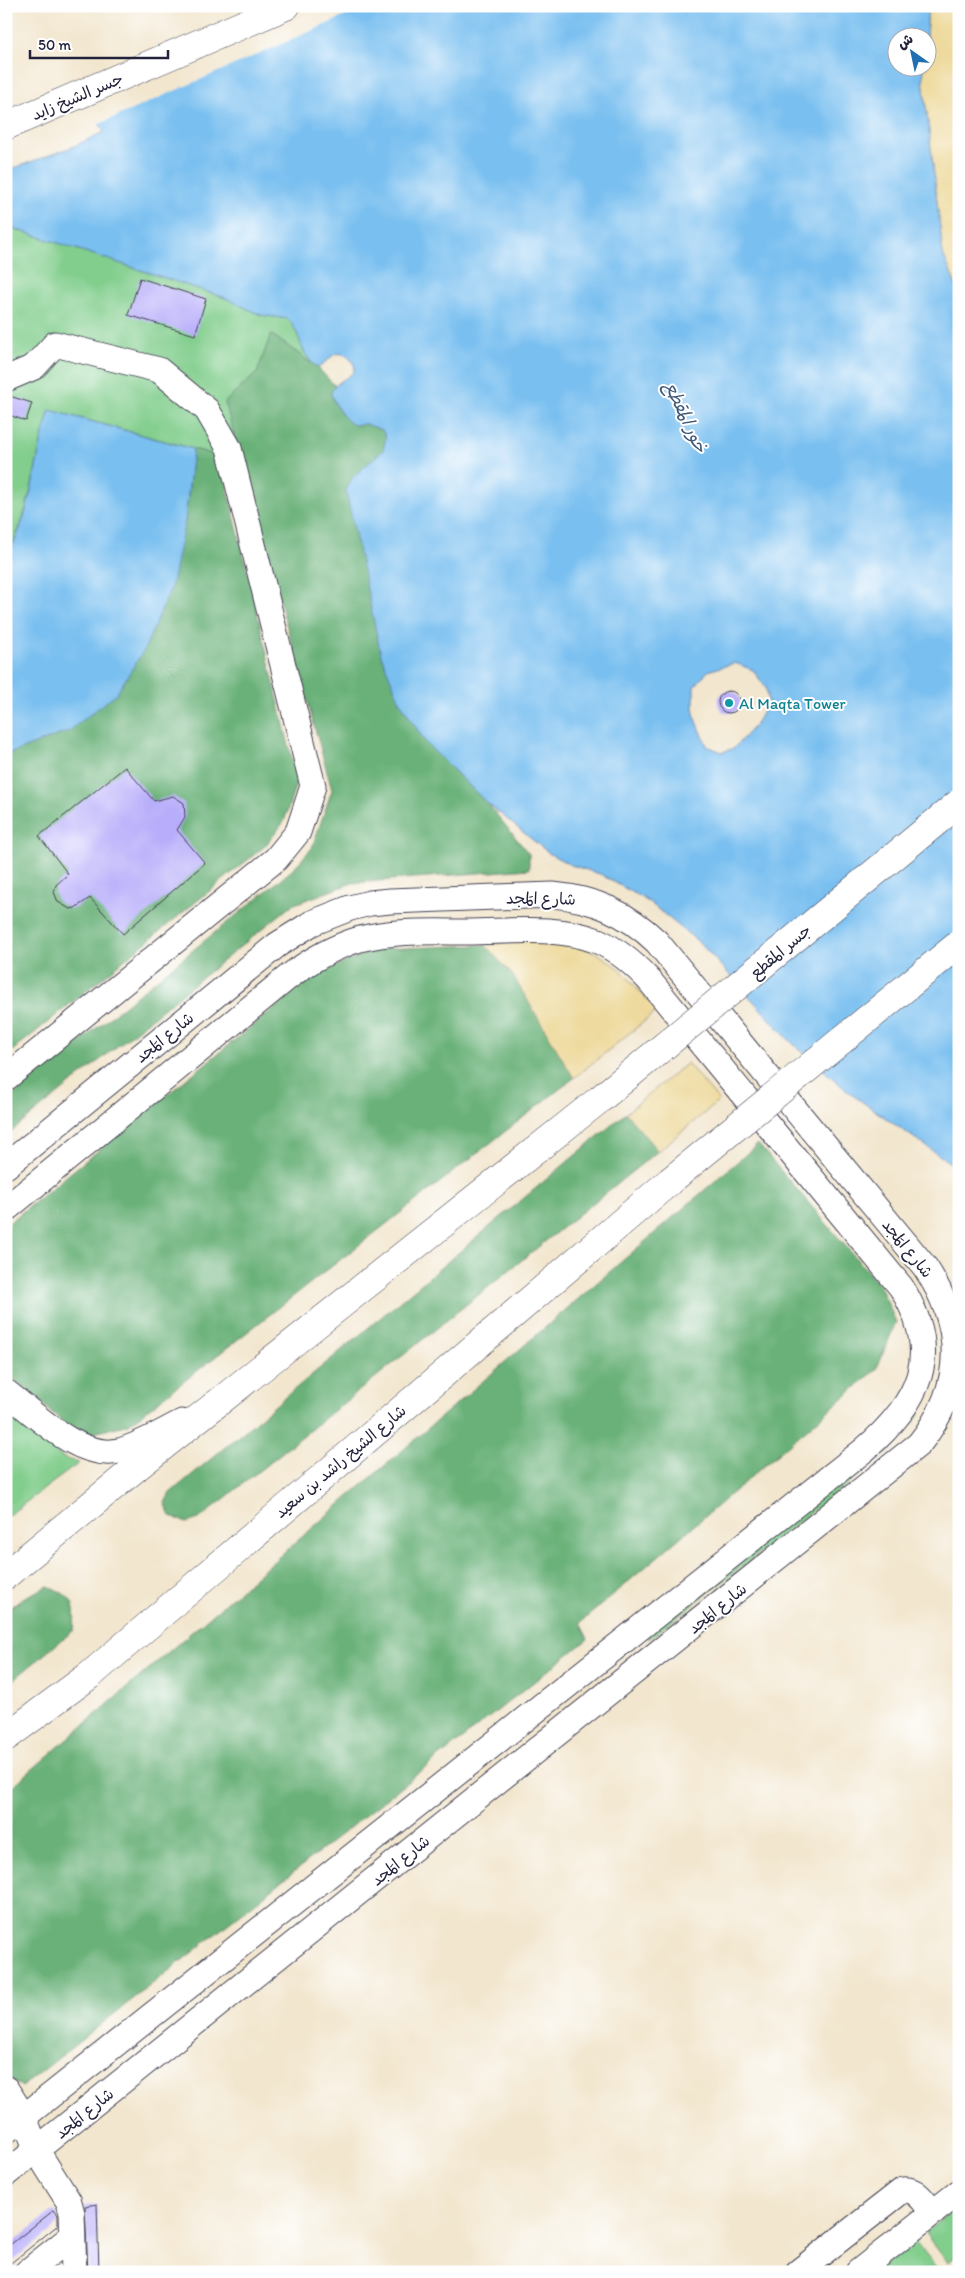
<svg xmlns="http://www.w3.org/2000/svg" width="965" height="2278" font-family="Itim,'Playpen Sans Arabic',sans-serif">
<style>
.green{fill:#82ce8d;stroke:#527864}
.forest{fill:#69b178;stroke:#466a5a}
.sand{fill:#eeda9e;stroke:#887e6c}
.water{fill:#79bff0;stroke:#4e7096;fill-rule:evenodd}
.pier{fill:#f2e6ce}
.building{fill:#b7adfa}
.lines{fill:none;stroke-linecap:round;stroke-linejoin:round}
.minor-casing{stroke:#413f51;stroke-width:27}
.highway-casing{stroke:#413f51;stroke-width:29}
.minor{stroke:#fff;stroke-width:25}
.highway{stroke:#fff;stroke-width:28}
.highway-bridge-casing{stroke:#413f51;stroke-width:29;stroke-linecap:butt}
.highway-bridge{stroke:#fff;stroke-width:28}
.culture-dot{fill:#0f9aa8;stroke:#fff;stroke-width:2}
.labels{text-anchor:middle;stroke-width:4;stroke-linejoin:round;paint-order:stroke}
.street-label{font-size:16px;fill:#22223b;stroke:#fff}
.culture-label{font-size:16px;fill:#0d838f;stroke:#fff;text-anchor:start}
.water-label{font-size:18px;font-style:italic;fill:#40597a;stroke:#fff}
</style>
<rect width="100%" height="100%" fill="#fff"/>
<filter id="ink" filterUnits="userSpaceOnUse"><feTurbulence type="fractalNoise" baseFrequency=".02" numOctaves="2"/><feDisplacementMap in="SourceGraphic" scale="10" xChannelSelector="R" yChannelSelector="G"/><feConvolveMatrix kernelMatrix="1 2 1 2 8 2 1 2 1" color-interpolation-filters="sRGB"/></filter>
<filter id="wash" filterUnits="userSpaceOnUse"><feTurbulence type="fractalNoise" baseFrequency=".0096" numOctaves="4" result="noise"/><feDisplacementMap in="SourceGraphic" scale="20" xChannelSelector="R" yChannelSelector="G"/><feGaussianBlur stdDeviation="1.12" result="paint"/><feColorMatrix in="noise" values="0 0 0 0 0 0 0 0 0 0 0 0 0 0 0 0 0 1.4 0 .05"/><feComposite in="paint" operator="in"/></filter>
<g filter="url(#wash)">
<rect width="100%" height="100%" fill="#f2e6ce"/>
<path class="green" d="M 6,226 L 223,297 L 261,315 L 288,319 C 303,336 298,352 318,368 L 271,334 L 257,373 L 225,402 L 239,452 L 220,456 L 50,410 C 34,458 32,513 6,557 Z
M 6,1408 L 62,1457 L 79,1463 L 6,1517 Z
M 909,1408 L 920,1414 L 887,1453 L 649,1639 L 642,1629 Z
M 959,2206 L 959,2254 L 948,2262 L 925,2232 Z
M 915,2241 L 939,2272 L 875,2272 Z"/>
<path class="forest" d="M 271,334 L 318,368 L 335,386 L 331,393 L 334,402 L 354,425 L 366,424 L 382,430 L 386,437 L 383,450 L 352,478 L 400,702 L 426,743 L 487,803 L 529,854 L 529,869 L 352,883 L 292,905 L 6,1136 L 6,1101 L 291,871 L 312,848 L 332,790 L 225,402 L 257,373 Z
M 193,449 L 220,456 L 297,780 L 284,822 L 265,846 L 6,1056 L 6,755 L 69,731 L 185,521 Z
M 485,945 L 512,974 L 574,1078 L 129,1424 L 90,1434 L 65,1424 L 6,1372 L 6,1225 L 315,975 L 377,949 Z
M 626,1113 L 658,1151 L 199,1519 L 186,1523 L 171,1516 L 165,1503 L 170,1493 Z
M 758,1144 L 880,1286 L 896,1322 L 876,1370 L 580,1623 L 588,1639 L 22,2087 L 6,2075 L 6,1792 Z
M 48,1586 C 74,1597 76,1603 74,1630 L 6,1686 L 6,1611 L 25,1597 Z"/>
<path class="sand" d="M 928,6 L 959,6 L 959,293 L 943,254 L 923,79 L 924,68 L 928,68 L 928,38 L 926,37 Z
M 554,938 L 597,953 L 620,969 L 657,1011 L 574,1078 L 512,974 L 485,945 Z
M 687,1063 L 719,1101 L 658,1151 L 626,1113 Z"/>
<path class="water" d="M 36,6 L 928,6 L 926,37 L 898,38 L 898,68 L 924,68 L 923,79 L 943,254 L 959,293 L 959,1169 L 851,1094 L 791,1042 L 701,944 L 649,902 L 600,874 L 571,865 L 550,854 L 487,803 L 426,743 L 400,702 L 381,655 L 346,491 L 352,478 L 383,450 L 386,437 L 382,430 L 366,424 L 354,425 C 342,418 336,407 331,393 C 332,391 333,388 335,386 C 342,378 364,373 350,359 C 346,354 341,353 335,354 L 318,368 C 296,350 304,337 288,319 L 261,315 L 223,297 L 6,226 L 6,171 L 72,147 L 104,132 ZM 735,663 L 753,670 L 766,688 L 768,702 L 756,724 L 734,748 L 722,752 L 707,746 L 694,714 L 694,687 L 708,671 Z
M 50,410 L 193,449 L 185,521 L 171,588 L 144,650 L 116,694 L 69,731 L 6,755 L 6,557 C 33,514 34,458 50,410 Z"/>
<path class="pier" d="M 34,6 L 368,6 L 97,125 Z"/>
<g id="blocks">
<path class="building" d="M 140,278 L 206,299 L 195,335 L 128,315 Z
M 6,395 L 32,403 L 26,421 L 6,414 Z
M718 702a11 11 0 1 1 22 0a11 11 0 1 1-22 0Z
M 125,767 L 154,801 L 173,796 L 184,803 L 185,817 L 177,830 L 205,863 L 123,934 L 90,898 L 75,908 L 70,909 L 58,902 L 54,892 L 56,885 L 68,874 L 39,836 Z
M 97,2204 L 99,2272 L 88,2272 L 85,2206 Z
M 54,2210 L 58,2215 L 58,2225 L 6,2267 L 6,2248 Z"/>
</g>
</g>
<g filter="url(#ink)">
<use href="#blocks" fill-opacity="0" stroke="#413f51" stroke-width="1"/>
<g class="lines">
<defs>
<path id="minor" d="M 6,379 L 34,367 L 55,344 L 159,370 L 207,410 L 229,448 L 313,786 L 298,832 L 276,859 L 6,1078
M 6,1166 L 277,945 L 312,923 L 350,908 L 370,903 L 390,901 L 553,895 C 595,899 627,913 657,942 L 925,1267 C 965,1327 965,1387 919,1444 L 6,2174
M 6,1209 L 287,978 C 309,961 333,947 360,939 C 394,930 431,932 466,932 C 509,932 557,925 598,941 C 618,950 634,964 649,980 L 901,1287 C 943,1354 920,1402 864,1450 L 6,2131
M 6,1392 C 35,1414 79,1460 119,1451 C 141,1445 162,1432 182,1422
M 6,2089 L 24,2117 L 37,2151 L 69,2202 L 72,2213 L 74,2272
M 27,2272 L 72,2236
M 798,2272 L 903,2190 C 917,2188 925,2203 933,2213
M 858,2272 L 959,2192"/>
<path id="highway" d="M 6,126 L 286,6
M 6,1575 L 137,1467 L 600,1099
M 6,1737 L 90,1675 L 670,1181"/>
</defs>
<use href="#minor" class="minor-casing"/>
<use href="#highway" class="highway-casing"/>
<use href="#minor" class="minor"/>
<use href="#highway" class="highway"/>
<defs>
<path id="highway-bridge" d="M 600,1099 L 959,803
M 670,1181 L 959,944"/>
</defs>
<use href="#highway-bridge" class="highway-bridge-casing"/>
<use href="#highway-bridge" class="highway-bridge"/>
</g>
</g>
<circle class="culture-dot" cx="729" cy="703" r="5"/>
<g class="labels">
<g class="street-label">
<text transform="translate(77 96) rotate(-23)" y="6">جسر الشيخ زايد</text>
<text transform="translate(541 898) rotate(1)" y="6">شارع المَجد</text>
<text transform="translate(780 951) rotate(-40)" y="6">جسر المقطع</text>
<text transform="translate(164 1037) rotate(-39)" y="6">شارع المَجد</text>
<text transform="translate(908 1248) rotate(51)" y="6">شارع المَجد</text>
<text transform="translate(340 1461) rotate(-40)" y="6">شارع الشيخ راشد بن سعيد</text>
<text transform="translate(717 1608) rotate(-39)" y="6">شارع المَجد</text>
<text transform="translate(400 1860) rotate(-39)" y="6">شارع المَجد</text>
<text transform="translate(84 2113) rotate(-39)" y="6">شارع المَجد</text>
</g>
<g class="culture-label">
<text x="739" y="709">Al Maqta Tower</text>
</g>
<g class="water-label">
<text transform="translate(686 417) rotate(65)" y="6">خور المقطع</text>
</g>
</g>
<rect width="965" height="2278" fill="none" stroke="#fff" stroke-width="25"/>
<g transform="translate(912 52) rotate(327)"><circle r="24" fill="#ffffff" stroke="#a7a7b1"/>
<path d="M0-4L9 19L0 12L-9 19Z" fill="#1f6fb2"/>
<text y="-8" font-size="14" font-weight="bold" text-anchor="middle" fill="#22223b">ش</text>
</g>
<path d="M30 50v8h138v-8" fill="none" stroke="#22223b" stroke-width="2.5"/>
<text x="38" y="50" font-size="15" fill="#22223b" stroke="#ffffff" stroke-width="4" paint-order="stroke">50 m</text>
</svg>
